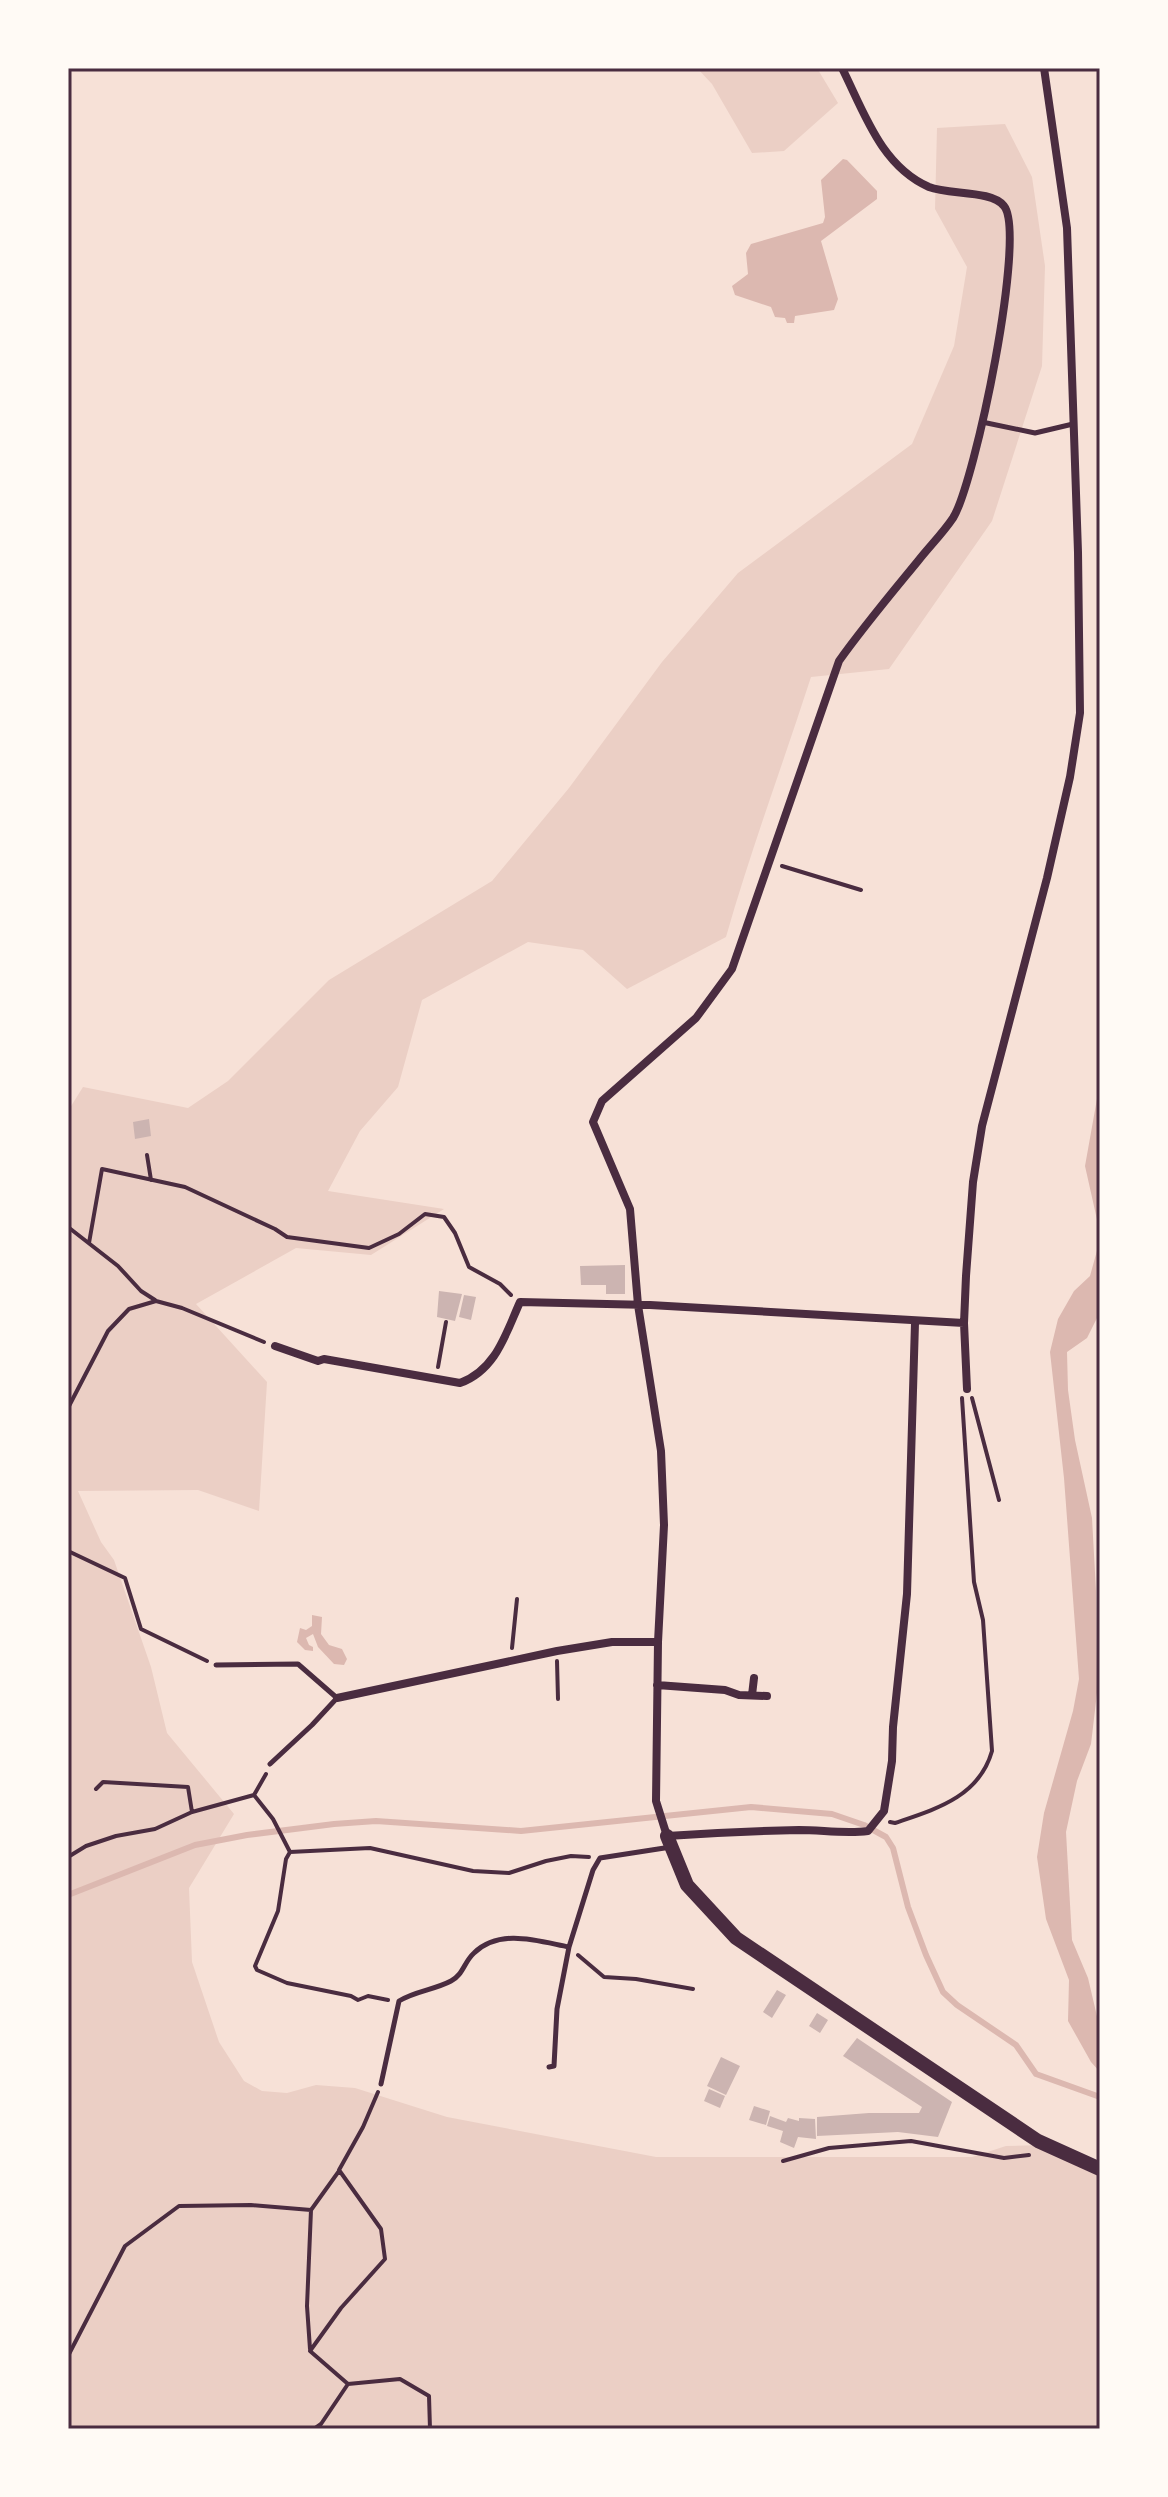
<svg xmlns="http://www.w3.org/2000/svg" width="1168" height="2497" font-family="'Varela Round',sans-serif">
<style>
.green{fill:#ebcfc5}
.water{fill:#dcb8b0}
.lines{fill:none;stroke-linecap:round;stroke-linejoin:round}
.stream{stroke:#dcb8b0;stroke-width:6}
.building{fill:#ccb4b1}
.path{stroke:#4a2c40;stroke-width:4}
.service{stroke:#4a2c40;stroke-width:5}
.minor{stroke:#4a2c40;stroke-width:8}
.tertiary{stroke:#4a2c40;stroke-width:14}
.neatline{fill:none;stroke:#4a2c40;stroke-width:3}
</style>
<rect width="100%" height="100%" fill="#f7e1d7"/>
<path class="green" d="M 697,68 L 817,68 L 838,103 L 784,151 L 752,153 L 712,84 Z
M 1005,124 L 1032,177 L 1045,266 L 1042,366 L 992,521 L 889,669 L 811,677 C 783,764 751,849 726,937 L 627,989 L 583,950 L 528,942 L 422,1000 L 398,1087 L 360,1131 L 328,1191 L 444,1209 L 371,1255 L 296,1248 L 196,1304 L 267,1382 L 259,1511 L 198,1490 L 78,1491 L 101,1542 L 114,1560 L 151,1667 L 167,1733 L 234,1814 L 189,1888 L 192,1962 L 219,2042 L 244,2081 L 262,2091 L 287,2093 L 316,2085 L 355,2088 L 447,2117 L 656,2157 L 972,2157 L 1006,2146 L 1044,2145 L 1100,2172 L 1100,2429 L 68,2429 L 68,1111 L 83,1087 L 188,1108 L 228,1081 L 329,980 L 492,881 L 569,788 L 662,662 L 738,573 L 912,444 L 954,346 L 967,267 L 935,209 L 937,128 Z"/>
<path class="water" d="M 843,159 L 847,160 L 877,191 L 877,199 L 821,241 L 838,299 L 834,310 L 795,316 L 794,323 L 787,323 L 785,318 L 775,317 L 771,307 L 735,295 L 732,286 L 748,274 L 746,253 L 751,244 L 823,223 L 825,217 L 821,180 Z
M 1100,1082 L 1100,1233 L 1085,1166 Z
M 1100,1240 L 1100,1312 L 1087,1338 L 1067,1352 L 1068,1390 L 1075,1440 L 1092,1518 L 1096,1591 L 1097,1693 L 1091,1744 L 1077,1781 L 1066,1832 L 1072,1940 L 1088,1978 L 1100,2029 L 1100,2072 L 1091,2062 L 1068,2021 L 1069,1980 L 1046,1919 L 1037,1857 L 1044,1813 L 1073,1711 L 1079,1679 L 1064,1478 L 1050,1352 L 1058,1319 L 1074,1291 L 1090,1276 Z
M 312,1615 L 322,1617 L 321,1634 L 329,1645 L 342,1649 L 347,1659 L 344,1665 L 334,1664 L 318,1647 L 313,1634 L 306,1638 L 309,1645 L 313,1647 L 313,1651 L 305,1650 L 297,1642 L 300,1628 L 306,1630 L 312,1626 Z"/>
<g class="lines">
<path class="stream" d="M 68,1895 L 195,1845 L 247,1835 L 334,1824 L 376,1821 L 521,1831 L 751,1807 L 832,1814 L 864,1825 L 886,1837 L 893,1848 L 908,1907 L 926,1955 L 943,1992 L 957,2005 L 1016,2045 L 1036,2074 L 1100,2097"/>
</g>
<path class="building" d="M 149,1119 L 151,1136 L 135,1139 L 133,1122 Z
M 625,1265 L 625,1294 L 606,1294 L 606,1285 L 581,1285 L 580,1266 Z
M 439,1291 L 462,1294 L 455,1321 L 437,1317 Z
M 464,1295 L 476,1297 L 471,1320 L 459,1317 Z
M 777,1990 L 786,1995 L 772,2018 L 763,2012 Z
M 817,2013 L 828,2020 L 820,2033 L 809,2026 Z
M 857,2038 L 952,2102 L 938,2137 L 898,2132 L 817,2136 L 817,2117 L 869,2113 L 919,2113 L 922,2107 L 843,2056 Z
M 721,2057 L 740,2066 L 726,2095 L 707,2086 Z
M 709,2089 L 725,2096 L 720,2108 L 704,2101 Z
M 754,2106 L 770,2111 L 766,2125 L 749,2120 Z
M 770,2116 L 786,2122 L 788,2118 L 799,2121 L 799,2118 L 815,2119 L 816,2139 L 798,2137 L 794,2148 L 780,2142 L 783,2131 L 767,2126 Z"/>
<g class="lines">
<path class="path" d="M 782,866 L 861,890
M 147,1155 L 151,1180
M 68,1227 L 118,1266 L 141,1291 L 155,1300
M 89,1243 L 102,1169 L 185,1187 L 275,1229 L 287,1237 L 369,1248 L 399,1234 L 425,1214 L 444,1217 L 455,1233 L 469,1267 L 500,1284 L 511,1295
M 438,1367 L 446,1322
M 972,1398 L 999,1500
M 68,1408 L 108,1331 L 129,1309 L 156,1301 L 182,1308 L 264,1342
M 68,1551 L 125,1578 L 141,1629 L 207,1661
M 512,1648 L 517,1599
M 557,1661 L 558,1699
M 96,1789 L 103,1782 L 188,1787 L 192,1812
M 254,1795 L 273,1819 L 290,1852 L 286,1859 L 278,1911 L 255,1966 L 257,1970 L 287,1983 L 351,1996 L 358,2000 L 368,1996 L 388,2000
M 890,1822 L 895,1823 C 936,1809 979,1797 992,1751 L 983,1620 L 974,1582 L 962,1398
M 290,1852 L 370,1848 L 473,1871 L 509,1873 L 546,1861 L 571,1856 L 589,1857
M 68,1857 L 86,1846 L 116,1836 L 155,1829 L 192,1812 L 254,1795 L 266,1774
M 578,1955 L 604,1977 L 636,1979 L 693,1989
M 378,2092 L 363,2127 L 339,2170 L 381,2229 L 385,2259 L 341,2308 L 310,2351 L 348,2384 L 400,2379 L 429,2396 L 430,2429
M 783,2161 L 829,2148 L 911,2141 L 1004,2158 L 1029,2155
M 310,2349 L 307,2306 L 311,2210 L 339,2171
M 68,2356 L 125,2246 L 179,2206 L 251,2205 L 311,2210
M 314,2429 L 321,2424 L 348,2384"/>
<path class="service" d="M 982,422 L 1035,433 L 1073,424
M 216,1665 L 298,1664 L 337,1698 L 312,1725 L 270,1764
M 549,2067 L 554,2066 L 557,2009 L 569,1947
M 381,2084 L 399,2001 C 415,1991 434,1990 451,1981 C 463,1975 464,1962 474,1953 C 500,1928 538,1941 569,1947 L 593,1870 L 600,1858 L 671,1847"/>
<path class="minor" d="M 842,68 C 864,112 881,166 929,187 C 949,195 992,190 1004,206 C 1027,234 975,483 953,518 C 943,533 929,547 918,561 C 891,594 864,626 839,661 L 732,969 L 696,1018 L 602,1101 L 593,1122 L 630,1209 L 638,1305 L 661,1451 L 664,1525 L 658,1642 L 656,1801 L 667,1836 C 711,1833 755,1831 799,1830 C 822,1830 845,1834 868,1831 L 884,1811 L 892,1761 L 893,1727 L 907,1594 L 915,1323
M 275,1346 L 318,1361 L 324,1359 L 460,1383 C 496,1370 506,1333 520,1302 L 650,1305 L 964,1323
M 967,1389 L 964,1323 L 966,1276 L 973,1182 L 982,1126 L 1047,878 L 1070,777 L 1080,713 L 1078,552 L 1067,228 L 1044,68
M 657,1685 L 725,1690 L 739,1695 L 767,1696
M 752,1695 L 754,1678
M 337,1698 L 557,1651 L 612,1642 L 658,1642"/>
<path class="tertiary" d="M 667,1836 L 687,1885 L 736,1938 L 1038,2141 L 1100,2169"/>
</g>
<rect width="1168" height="2497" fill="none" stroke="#fffaf5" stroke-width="140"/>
<rect x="70" y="70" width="1028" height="2357" class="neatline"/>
</svg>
